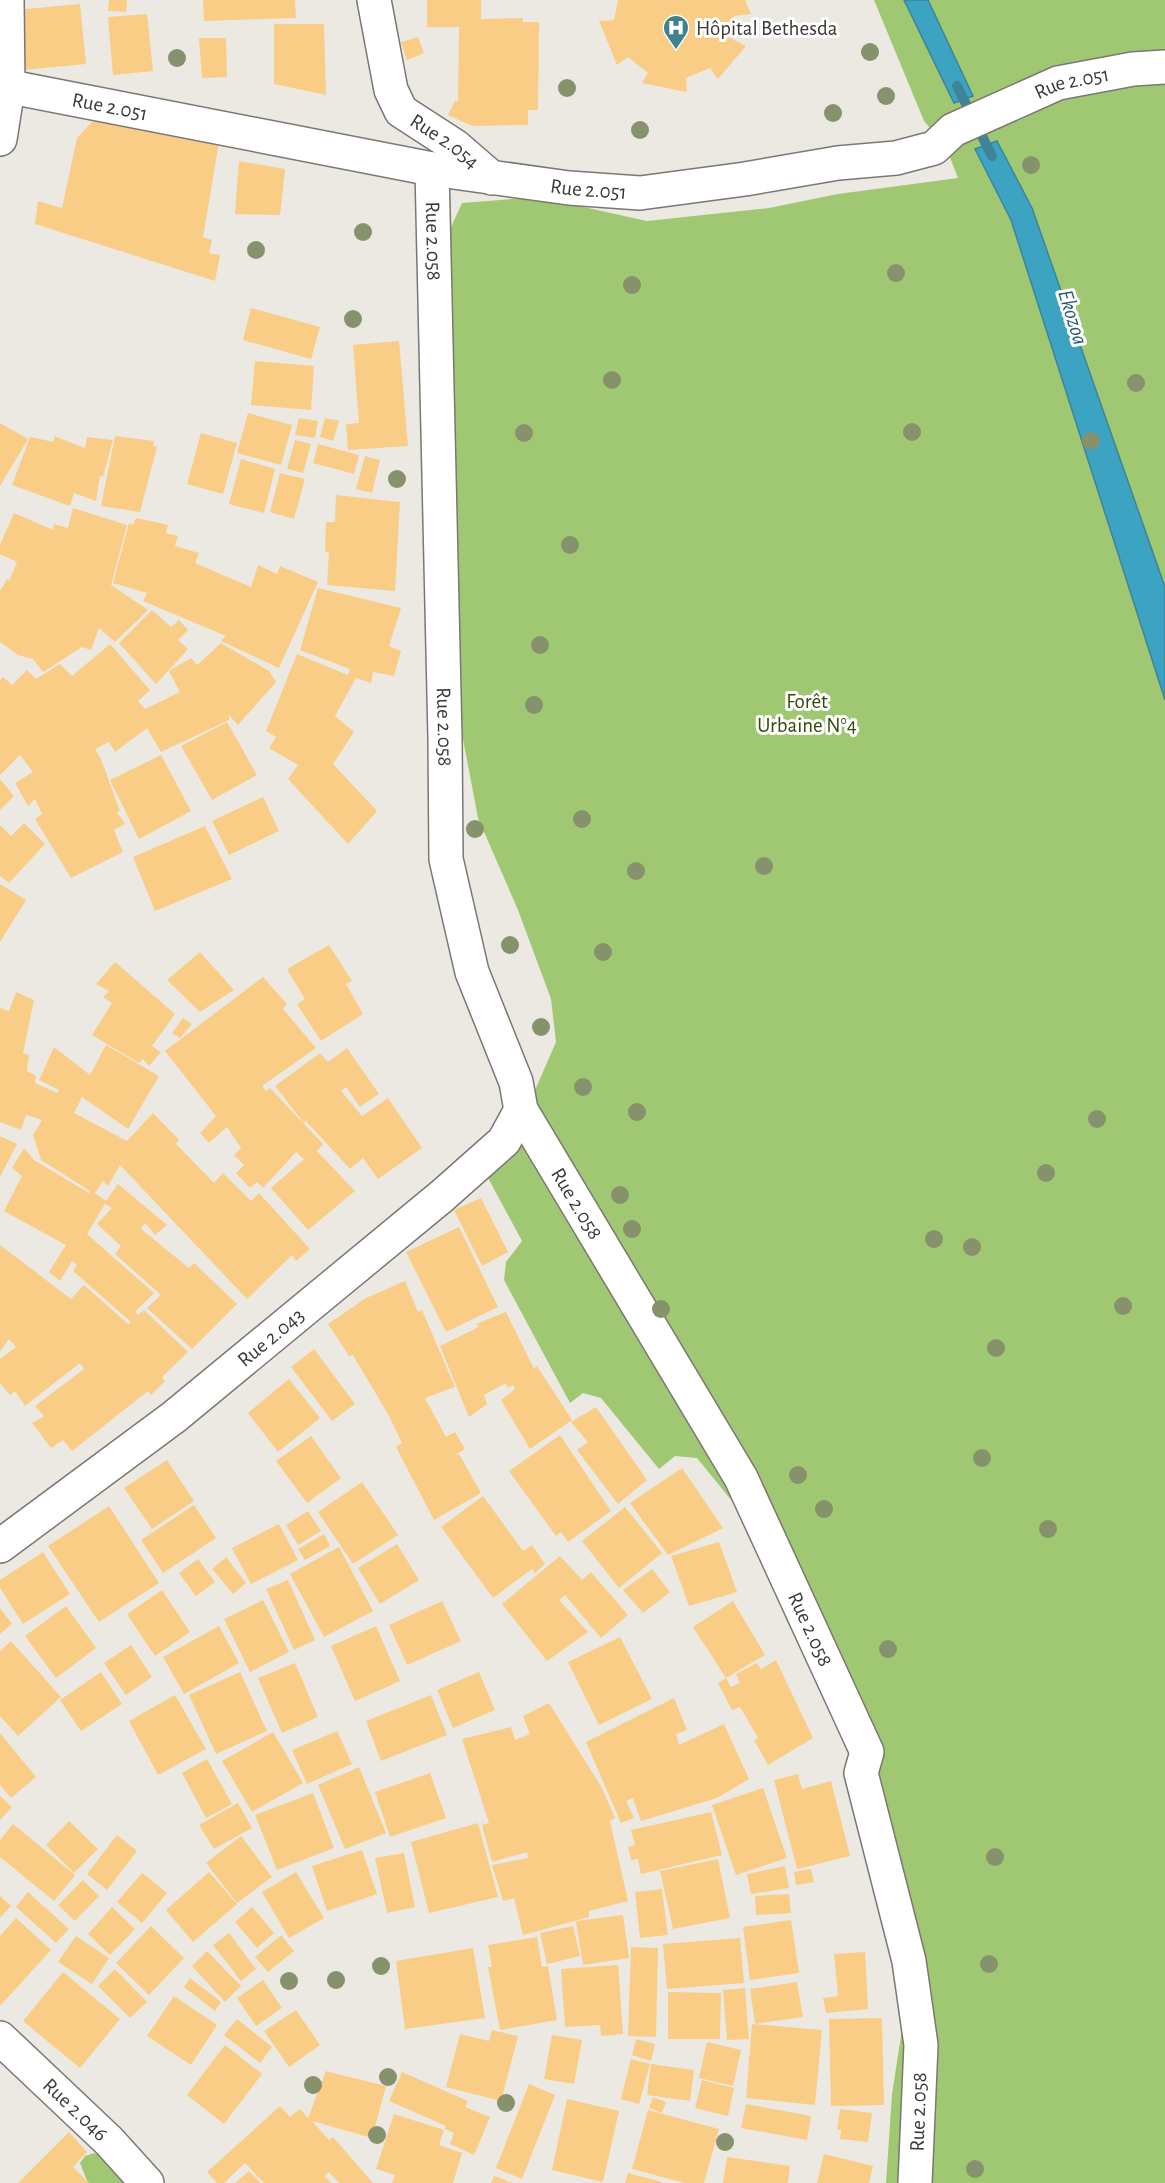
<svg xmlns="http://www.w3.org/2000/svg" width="1165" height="2183" font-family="'Alegreya Sans',sans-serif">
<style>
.green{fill:#a0c873}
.water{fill:#3da3c2;stroke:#3d8499;stroke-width:1.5}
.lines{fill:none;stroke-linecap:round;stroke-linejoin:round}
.stream{stroke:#3d8499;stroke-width:10}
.building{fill:#f9cd86}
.street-casing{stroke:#7b7773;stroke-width:36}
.street{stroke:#fff;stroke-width:33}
.tree{fill:#86926b}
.labels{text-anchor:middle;stroke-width:6;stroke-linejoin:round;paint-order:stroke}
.poi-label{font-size:21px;fill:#3c3a38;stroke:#fff;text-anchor:start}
.street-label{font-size:21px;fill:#3c3a38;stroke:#fff}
.park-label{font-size:21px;fill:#324b08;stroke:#fff}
.water-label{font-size:22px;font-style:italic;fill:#285e6f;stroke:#fff}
</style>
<rect width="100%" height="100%" fill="#ece9e3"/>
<path class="green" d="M 874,0 L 1165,0 L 1165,587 L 1032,208 L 997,141 L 975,149 L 1011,220 L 1165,700 L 1165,2183 L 886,2183 L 892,2094 L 905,2010 L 861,1788 L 831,1707 L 788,1623 L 749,1522 L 697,1458 L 675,1456 L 659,1469 L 601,1398 L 583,1393 L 570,1403 L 504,1280 L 506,1262 L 522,1241 L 487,1176 L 522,1120 L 556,1042 L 551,999 L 518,910 L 478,818 L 456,702 L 445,240 L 462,203 L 538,197 L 647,221 L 769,208 L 838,194 L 958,178 L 946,147 L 924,121 Z
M 94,2153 L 104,2157 L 131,2183 L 88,2183 L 80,2163 L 85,2156 Z"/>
<path class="water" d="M 904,0 L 928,0 L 973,96 L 954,103 Z
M 997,141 L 1032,208 L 1165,587 L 1165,700 L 1011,220 L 975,149 Z"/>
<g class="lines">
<path class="stream" d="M 957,86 L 992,156"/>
</g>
<path class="building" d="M 109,0 L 127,0 L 126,12 L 108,11 Z
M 203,0 L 295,0 L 296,18 L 204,21 Z
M 427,0 L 481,0 L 481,19 L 523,18 L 523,22 L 539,22 L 538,110 L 528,110 L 528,125 L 472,126 L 448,115 L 455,101 L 458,101 L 459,27 L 427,27 Z
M 618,0 L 745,0 L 751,14 L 734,16 L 732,39 L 746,46 L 718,79 L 710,68 L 686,78 L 687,92 L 642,83 L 648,73 L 628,57 L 617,65 L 599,21 L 614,20 Z
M 80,4 L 86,64 L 22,70 L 16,10 Z
M 147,14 L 153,71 L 113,75 L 108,17 Z
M 274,24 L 324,24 L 326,95 L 274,84 Z
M 418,37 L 424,53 L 407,60 L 401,42 Z
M 199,38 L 226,38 L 227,77 L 202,78 Z
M 108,119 L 219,142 L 203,237 L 212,240 L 209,253 L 220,255 L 215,281 L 35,224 L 38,201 L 62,208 L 77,138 L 92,122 Z
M 239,161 L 285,169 L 280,215 L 235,214 Z
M 251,308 L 320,327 L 311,359 L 243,340 Z
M 399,341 L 408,446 L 348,450 L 346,424 L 359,423 L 353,345 Z
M 255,361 L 314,366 L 311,410 L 251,405 Z
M 248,413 L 292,425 L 281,465 L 237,453 Z
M 299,418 L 318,421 L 315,438 L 295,435 Z
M 325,418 L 339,421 L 333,441 L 320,437 Z
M 0,423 L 28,439 L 0,486 Z
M 201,433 L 237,443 L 223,494 L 187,484 Z
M 54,436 L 85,448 L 87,437 L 113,440 L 103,477 L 100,476 L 96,501 L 74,493 L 70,506 L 12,485 L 30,437 L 54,442 Z
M 115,436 L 154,441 L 153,446 L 157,447 L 140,512 L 101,506 Z
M 295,440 L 311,444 L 303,473 L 287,469 Z
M 318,444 L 359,455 L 354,474 L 313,463 Z
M 365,456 L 380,460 L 372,493 L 356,489 Z
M 241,459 L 275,469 L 264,513 L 229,504 Z
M 280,473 L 305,479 L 294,519 L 270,512 Z
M 336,495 L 400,502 L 395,591 L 327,585 L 329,552 L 325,552 L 326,522 L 335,522 Z
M 73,508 L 127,525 L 111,585 L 148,610 L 115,642 L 99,628 L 91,650 L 82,647 L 43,672 L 33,659 L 18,655 L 0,642 L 0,591 L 7,579 L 9,581 L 17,562 L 0,554 L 0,545 L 14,513 L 53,530 L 54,524 L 68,528 Z
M 136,518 L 168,525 L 166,533 L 178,536 L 175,546 L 199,553 L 195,563 L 251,587 L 258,565 L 277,574 L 280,566 L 318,582 L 279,668 L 221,641 L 226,636 L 143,601 L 147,593 L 113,583 L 129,523 L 133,525 Z
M 318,588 L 401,608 L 389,646 L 401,651 L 394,676 L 373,672 L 371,683 L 356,678 L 335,716 L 354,732 L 333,764 L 377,811 L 348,844 L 288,779 L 298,765 L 269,748 L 276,737 L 266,731 L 297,654 L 348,675 L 350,669 L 300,650 Z
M 152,610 L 171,627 L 179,620 L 188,630 L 178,640 L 188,649 L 156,684 L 119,643 Z
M 221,643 L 269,671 L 276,682 L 238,725 L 229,715 L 229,720 L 161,752 L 147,728 L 115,752 L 109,742 L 95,749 L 101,759 L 120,811 L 117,812 L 125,824 L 114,830 L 123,852 L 71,878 L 35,819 L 42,814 L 35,799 L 28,806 L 15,783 L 33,772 L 20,755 L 0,775 L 0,680 L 3,677 L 12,685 L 27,670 L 36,679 L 60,664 L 72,676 L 110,644 L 150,690 L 138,701 L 145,709 L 180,692 L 169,671 L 191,658 L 197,665 Z
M 227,722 L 257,775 L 212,800 L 181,746 Z
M 161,755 L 191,811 L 139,839 L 110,780 Z
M 0,779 L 14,796 L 0,810 Z
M 263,797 L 279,831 L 229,855 L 212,821 Z
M 24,823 L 45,844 L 9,883 L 0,876 L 0,825 L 11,836 Z
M 205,826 L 232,879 L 155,911 L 133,857 Z
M 0,884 L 26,900 L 0,942 Z
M 329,945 L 352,981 L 346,984 L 363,1014 L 321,1041 L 297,1004 L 305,999 L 287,969 Z
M 200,952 L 234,990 L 200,1012 L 167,980 Z
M 115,962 L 175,1014 L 152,1046 L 161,1052 L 149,1066 L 143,1059 L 139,1063 L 92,1035 L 112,1003 L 103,997 L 109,991 L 96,984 Z
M 263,977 L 287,1004 L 283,1009 L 316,1048 L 262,1086 L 266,1091 L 270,1088 L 323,1144 L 317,1151 L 355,1191 L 308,1230 L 271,1188 L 304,1159 L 296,1152 L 263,1188 L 257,1182 L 250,1188 L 236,1173 L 244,1165 L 234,1155 L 241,1148 L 227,1127 L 209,1143 L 200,1133 L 216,1116 L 165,1051 Z
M 16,992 L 34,1000 L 23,1053 L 29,1055 L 27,1071 L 36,1076 L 35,1083 L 57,1093 L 59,1090 L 39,1080 L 54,1047 L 90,1075 L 106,1045 L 159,1076 L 128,1129 L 82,1097 L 74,1113 L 127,1141 L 153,1113 L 179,1140 L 176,1144 L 214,1183 L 223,1173 L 251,1201 L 259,1193 L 310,1249 L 296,1261 L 292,1255 L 247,1299 L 120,1165 L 108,1186 L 103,1181 L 95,1193 L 106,1201 L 118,1184 L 167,1225 L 155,1235 L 145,1223 L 141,1229 L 189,1268 L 194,1263 L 237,1304 L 192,1349 L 147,1308 L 161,1295 L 115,1254 L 121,1246 L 97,1224 L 112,1208 L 105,1204 L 87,1234 L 154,1293 L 135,1312 L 138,1315 L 144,1310 L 188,1352 L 162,1377 L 165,1381 L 151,1395 L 148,1391 L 72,1451 L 63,1440 L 51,1448 L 32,1423 L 44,1416 L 35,1406 L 84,1369 L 80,1363 L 25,1406 L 15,1391 L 10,1395 L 0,1383 L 0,1359 L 16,1347 L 9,1339 L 0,1352 L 0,1245 L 71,1299 L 84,1285 L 128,1324 L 131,1322 L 73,1271 L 77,1265 L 72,1261 L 60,1281 L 49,1272 L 66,1245 L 4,1211 L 22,1176 L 12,1168 L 24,1148 L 34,1160 L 89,1193 L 90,1191 L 41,1160 L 33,1135 L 42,1120 L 26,1115 L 21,1130 L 0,1122 L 0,1008 L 9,1011 Z
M 183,1018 L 192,1024 L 180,1038 L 172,1033 Z
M 347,1048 L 379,1094 L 360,1107 L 346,1087 L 341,1091 L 362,1116 L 388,1098 L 422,1148 L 378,1179 L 363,1158 L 350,1169 L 306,1121 L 304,1123 L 275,1086 L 320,1053 L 328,1062 Z
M 0,1136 L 17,1144 L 0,1177 Z
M 481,1198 L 508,1252 L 482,1266 L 454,1210 Z
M 459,1227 L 498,1307 L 446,1332 L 406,1252 Z
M 405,1281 L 418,1312 L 422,1310 L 455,1387 L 425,1398 L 446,1437 L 455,1432 L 465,1449 L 453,1456 L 459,1454 L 481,1493 L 434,1520 L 396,1447 L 402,1443 L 389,1416 L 353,1355 L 349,1356 L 328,1324 L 366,1298 Z
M 506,1312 L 534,1369 L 537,1366 L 572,1420 L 530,1449 L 501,1400 L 515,1389 L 513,1385 L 508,1388 L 506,1383 L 484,1395 L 487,1404 L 469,1417 L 440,1346 L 479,1327 L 476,1324 Z
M 314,1349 L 355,1404 L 332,1421 L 291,1367 Z
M 289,1379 L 320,1418 L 278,1452 L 248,1413 Z
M 596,1407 L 647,1480 L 618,1504 L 577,1450 L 588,1442 L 571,1422 Z
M 560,1435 L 611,1511 L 568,1542 L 561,1532 L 556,1536 L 509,1471 Z
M 311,1436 L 341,1478 L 307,1503 L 276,1461 Z
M 167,1460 L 194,1501 L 152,1529 L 124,1488 Z
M 682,1468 L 723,1528 L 668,1555 L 630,1503 Z
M 362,1482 L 398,1535 L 353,1564 L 318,1512 Z
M 483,1496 L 523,1551 L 532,1545 L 545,1564 L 535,1573 L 532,1569 L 493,1598 L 441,1527 Z
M 194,1505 L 216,1538 L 163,1573 L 141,1540 Z
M 109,1506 L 159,1583 L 99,1622 L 48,1546 Z
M 625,1507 L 662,1553 L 619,1588 L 582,1541 Z
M 308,1511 L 321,1531 L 298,1545 L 286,1525 Z
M 279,1524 L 298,1560 L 251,1584 L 232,1548 Z
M 324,1534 L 330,1546 L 305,1560 L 298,1549 Z
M 719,1542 L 737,1592 L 689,1606 L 671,1556 Z
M 397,1544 L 419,1580 L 380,1604 L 358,1568 Z
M 339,1547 L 373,1611 L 324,1637 L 290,1574 Z
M 43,1552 L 70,1594 L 23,1624 L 0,1588 L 0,1580 Z
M 560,1556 L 582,1580 L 591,1572 L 628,1615 L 601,1638 L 565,1595 L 559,1600 L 588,1632 L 547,1661 L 502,1604 Z
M 226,1557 L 246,1583 L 233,1594 L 212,1569 Z
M 198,1559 L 215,1582 L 196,1596 L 179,1573 Z
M 652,1569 L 670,1592 L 643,1613 L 623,1590 Z
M 288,1580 L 315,1640 L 294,1650 L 266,1589 Z
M 162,1590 L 190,1632 L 155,1656 L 127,1614 Z
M 263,1600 L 289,1652 L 250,1672 L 224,1619 Z
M 442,1601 L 461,1641 L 407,1665 L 389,1625 Z
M 733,1601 L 765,1655 L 726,1678 L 731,1687 L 740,1683 L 736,1674 L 757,1663 L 761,1669 L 776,1660 L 813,1738 L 768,1765 L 754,1740 L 758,1738 L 740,1707 L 732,1710 L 718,1683 L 726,1678 L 693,1627 Z
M 66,1606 L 96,1648 L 56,1678 L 25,1636 Z
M 0,1608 L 12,1624 L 0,1634 Z
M 219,1626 L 239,1663 L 184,1694 L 163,1657 Z
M 376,1626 L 400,1681 L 355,1701 L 331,1646 Z
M 620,1637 L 652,1699 L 599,1725 L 568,1662 Z
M 11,1641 L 61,1697 L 18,1736 L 0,1716 L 0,1651 Z
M 131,1645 L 152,1677 L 126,1695 L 104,1663 Z
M 295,1663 L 318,1717 L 282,1733 L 258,1678 Z
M 101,1672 L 122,1704 L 81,1731 L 60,1700 Z
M 240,1672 L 267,1731 L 216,1754 L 189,1695 Z
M 479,1672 L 495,1710 L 453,1728 L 437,1690 Z
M 175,1695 L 206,1749 L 158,1775 L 129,1721 Z
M 431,1695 L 447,1735 L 381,1761 L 366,1721 Z
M 674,1698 L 687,1730 L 676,1734 L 679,1745 L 724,1724 L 749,1779 L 717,1798 L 641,1821 L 633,1798 L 626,1801 L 634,1818 L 621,1823 L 586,1742 Z
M 549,1703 L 602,1788 L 615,1818 L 610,1821 L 628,1901 L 589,1911 L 589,1917 L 523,1935 L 514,1898 L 503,1901 L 492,1865 L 528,1858 L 527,1852 L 492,1862 L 482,1825 L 489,1823 L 462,1739 L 511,1727 L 515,1740 L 530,1734 L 523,1716 Z
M 337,1731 L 352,1764 L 307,1784 L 292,1750 Z
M 273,1732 L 303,1783 L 252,1812 L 222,1761 Z
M 0,1733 L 36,1777 L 11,1798 L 0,1785 Z
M 207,1759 L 232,1804 L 206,1818 L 182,1773 Z
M 359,1767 L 386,1833 L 345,1849 L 318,1785 Z
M 430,1773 L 446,1818 L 390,1837 L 375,1792 Z
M 798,1774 L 802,1789 L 831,1781 L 850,1856 L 797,1869 L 774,1780 Z
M 763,1788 L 787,1858 L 736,1875 L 712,1805 Z
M 313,1793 L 334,1848 L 277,1870 L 255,1815 Z
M 0,1796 L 12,1807 L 0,1820 Z
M 238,1803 L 252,1828 L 214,1849 L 199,1825 Z
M 711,1812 L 722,1855 L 641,1874 L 638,1859 L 631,1860 L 628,1847 L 635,1845 L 631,1830 Z
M 69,1821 L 98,1849 L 74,1873 L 46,1845 Z
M 478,1823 L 498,1897 L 429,1913 L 411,1842 Z
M 13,1824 L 75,1875 L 54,1901 L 0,1857 L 0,1840 Z
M 117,1835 L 137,1851 L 107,1890 L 87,1874 Z
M 241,1836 L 272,1877 L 237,1903 L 206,1863 Z
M 362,1850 L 377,1894 L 327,1911 L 312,1866 Z
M 404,1853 L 415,1907 L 387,1913 L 375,1858 Z
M 718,1859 L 730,1918 L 673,1929 L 660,1871 Z
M 785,1866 L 789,1888 L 751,1894 L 747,1874 Z
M 811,1869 L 814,1882 L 796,1885 L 794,1872 Z
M 209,1872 L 237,1904 L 193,1942 L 166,1910 Z
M 296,1872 L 324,1918 L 289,1938 L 262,1892 Z
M 142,1873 L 167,1893 L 142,1923 L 117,1902 Z
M 83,1880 L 99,1896 L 75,1921 L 58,1905 Z
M 662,1889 L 668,1935 L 640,1938 L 635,1892 Z
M 28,1892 L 69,1929 L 56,1943 L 16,1907 Z
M 789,1894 L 791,1913 L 756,1915 L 755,1896 Z
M 0,1896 L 11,1906 L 0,1918 Z
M 112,1907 L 135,1929 L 110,1955 L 88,1934 Z
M 252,1907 L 274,1933 L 257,1948 L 235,1922 Z
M 623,1915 L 629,1958 L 583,1965 L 576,1921 Z
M 16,1918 L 51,1950 L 0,2006 L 0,1936 Z
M 791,1920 L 799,1973 L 750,1980 L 743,1927 Z
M 151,1926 L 184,1958 L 149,1995 L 116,1963 Z
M 573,1926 L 580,1956 L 547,1964 L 540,1933 Z
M 229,1933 L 256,1969 L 241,1981 L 213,1945 Z
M 281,1935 L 294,1951 L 268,1972 L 255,1957 Z
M 76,1936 L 109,1958 L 92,1984 L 58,1962 Z
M 537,1937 L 542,1967 L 548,1966 L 557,2020 L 500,2030 L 488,1967 L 492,1967 L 488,1945 Z
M 740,1938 L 744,1983 L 667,1989 L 663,1944 Z
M 631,1947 L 658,1948 L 656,2037 L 628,2036 Z
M 473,1948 L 485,2018 L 405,2029 L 396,1961 Z
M 207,1951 L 241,1986 L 225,2002 L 192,1966 Z
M 865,1952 L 868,2009 L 826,2013 L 823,1998 L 838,1996 L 834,1954 Z
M 618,1965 L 623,2034 L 601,2036 L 600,2025 L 565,2027 L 561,1969 Z
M 115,1969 L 147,2002 L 130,2018 L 98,1986 Z
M 63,1972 L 120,2019 L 80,2068 L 23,2021 Z
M 190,1978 L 221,2002 L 215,2011 L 184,1987 Z
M 263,1980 L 282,2008 L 256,2026 L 237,1998 Z
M 797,1982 L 803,2017 L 755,2024 L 750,1989 Z
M 745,1988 L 749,2039 L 727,2040 L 723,1990 Z
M 668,1992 L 721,1993 L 720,2039 L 668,2039 Z
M 174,1996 L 217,2025 L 191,2065 L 147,2036 Z
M 296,2010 L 320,2045 L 289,2067 L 264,2031 Z
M 882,2018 L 884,2105 L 831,2106 L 829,2019 Z
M 237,2019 L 272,2047 L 260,2063 L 224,2035 Z
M 752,2024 L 822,2030 L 815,2105 L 746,2098 Z
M 492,2030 L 518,2036 L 501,2101 L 446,2087 L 460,2034 L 489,2041 Z
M 552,2035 L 582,2040 L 574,2084 L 544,2079 Z
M 636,2039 L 655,2044 L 651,2061 L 632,2055 Z
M 707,2042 L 741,2050 L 733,2086 L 699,2078 Z
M 225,2045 L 262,2074 L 224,2124 L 187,2095 Z
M 631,2059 L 650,2064 L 639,2104 L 621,2099 Z
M 651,2064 L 694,2070 L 690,2101 L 647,2095 Z
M 326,2071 L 386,2086 L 372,2138 L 312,2121 L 329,2140 L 333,2137 L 373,2183 L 339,2183 L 329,2172 L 325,2176 L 331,2183 L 264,2183 L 245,2163 L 224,2183 L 217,2183 L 207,2172 L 280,2106 L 290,2117 L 300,2109 L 308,2118 Z
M 402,2072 L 468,2101 L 465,2107 L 490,2117 L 474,2155 L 450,2144 L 454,2133 L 445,2129 L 446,2126 L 389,2101 Z
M 702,2080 L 734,2088 L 728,2116 L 695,2108 Z
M 529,2084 L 555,2095 L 522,2179 L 496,2168 Z
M 653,2097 L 666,2102 L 662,2113 L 649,2108 Z
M 567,2099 L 619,2111 L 603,2182 L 552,2170 Z
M 746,2104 L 811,2116 L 807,2140 L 741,2128 Z
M 840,2109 L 872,2113 L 868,2142 L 840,2139 L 841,2130 L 837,2130 Z
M 648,2110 L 719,2129 L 704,2183 L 685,2183 L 632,2169 Z
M 394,2114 L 444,2130 L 439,2145 L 462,2153 L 453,2183 L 392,2183 L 395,2175 L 376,2169 Z
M 69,2132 L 87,2152 L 73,2167 L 89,2183 L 18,2183 Z
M 824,2154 L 873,2166 L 869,2183 L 817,2183 Z
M 727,2157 L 790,2166 L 788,2183 L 723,2183 Z
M 249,2171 L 261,2183 L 235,2183 Z
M 628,2173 L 662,2182 L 662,2183 L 625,2183 Z
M 494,2176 L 513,2183 L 491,2183 Z"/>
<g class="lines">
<defs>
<g id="street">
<path id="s1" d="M 374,0 L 391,90 L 401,111 L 455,146 L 492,178"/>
<path id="s2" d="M 0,85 L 432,169 L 569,188 L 640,193 L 745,179 L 838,163 L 896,158 L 934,148 L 953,130 L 1058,83 L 1133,69 L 1165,67"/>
<path d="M 0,139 L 8,88 L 7,0"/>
<path id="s3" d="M 432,169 L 445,738 L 446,859 L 472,972 L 516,1082 L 521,1110 L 741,1478 L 867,1752 L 861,1773 L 909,1961 L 921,2045 L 915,2183"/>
<path id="s4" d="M 0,1546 L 174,1417 L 442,1196 L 504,1141 L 521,1110"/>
<path id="s5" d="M 0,2038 L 109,2141 L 147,2183"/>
</g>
</defs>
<use href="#street" class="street-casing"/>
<use href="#street" class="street"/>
</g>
<g class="tree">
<circle cx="870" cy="52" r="9"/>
<circle cx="177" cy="58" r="9"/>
<circle cx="567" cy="88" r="9"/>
<circle cx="886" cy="96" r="9"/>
<circle cx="833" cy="113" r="9"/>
<circle cx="640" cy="130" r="9"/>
<circle cx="1031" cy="165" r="9"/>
<circle cx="363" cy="232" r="9"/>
<circle cx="256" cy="250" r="9"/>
<circle cx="896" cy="273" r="9"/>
<circle cx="632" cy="285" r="9"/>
<circle cx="353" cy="319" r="9"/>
<circle cx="612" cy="380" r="9"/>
<circle cx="1136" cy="383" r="9"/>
<circle cx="912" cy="432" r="9"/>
<circle cx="524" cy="433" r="9"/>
<circle cx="1091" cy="441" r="9"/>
<circle cx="397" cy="479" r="9"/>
<circle cx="570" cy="545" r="9"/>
<circle cx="540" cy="645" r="9"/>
<circle cx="534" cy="705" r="9"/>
<circle cx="582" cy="819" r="9"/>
<circle cx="475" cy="829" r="9"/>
<circle cx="764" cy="866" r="9"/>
<circle cx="636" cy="871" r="9"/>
<circle cx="510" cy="945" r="9"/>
<circle cx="603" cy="952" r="9"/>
<circle cx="541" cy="1027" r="9"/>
<circle cx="583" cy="1087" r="9"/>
<circle cx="637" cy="1112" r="9"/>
<circle cx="1097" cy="1119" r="9"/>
<circle cx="1046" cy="1173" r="9"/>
<circle cx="620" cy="1195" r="9"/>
<circle cx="632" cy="1229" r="9"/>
<circle cx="934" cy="1239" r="9"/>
<circle cx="972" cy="1247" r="9"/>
<circle cx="1123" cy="1306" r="9"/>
<circle cx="661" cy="1309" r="9"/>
<circle cx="996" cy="1348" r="9"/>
<circle cx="982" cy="1458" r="9"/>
<circle cx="798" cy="1475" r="9"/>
<circle cx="824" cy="1509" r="9"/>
<circle cx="1048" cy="1529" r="9"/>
<circle cx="888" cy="1649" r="9"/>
<circle cx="995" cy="1857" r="9"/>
<circle cx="989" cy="1964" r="9"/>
<circle cx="381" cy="1966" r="9"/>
<circle cx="336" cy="1980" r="9"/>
<circle cx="289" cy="1981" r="9"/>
<circle cx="388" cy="2077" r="9"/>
<circle cx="313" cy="2085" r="9"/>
<circle cx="506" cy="2103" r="9"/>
<circle cx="377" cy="2135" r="9"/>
<circle cx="725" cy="2142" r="9"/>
<circle cx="975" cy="2169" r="9"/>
</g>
<defs>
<symbol id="hospital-pin" viewBox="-11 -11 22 30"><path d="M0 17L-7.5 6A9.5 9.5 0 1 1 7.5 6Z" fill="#3d8290" stroke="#fff"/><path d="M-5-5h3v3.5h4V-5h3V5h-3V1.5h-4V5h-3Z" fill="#fff"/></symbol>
</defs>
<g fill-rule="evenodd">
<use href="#hospital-pin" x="661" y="13" width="30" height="40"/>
</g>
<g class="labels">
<g class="poi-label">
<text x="696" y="35">Hôpital Bethesda</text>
</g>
<g class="street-label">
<text dy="7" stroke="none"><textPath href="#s2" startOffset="1102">Rue 2.051</textPath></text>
<text dy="7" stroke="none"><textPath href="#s2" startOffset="112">Rue 2.051</textPath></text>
<text dy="7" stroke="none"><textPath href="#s1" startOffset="168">Rue 2.054</textPath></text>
<text dy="7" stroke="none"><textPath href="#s2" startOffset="598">Rue 2.051</textPath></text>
<text dy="7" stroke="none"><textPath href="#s3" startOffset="72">Rue 2.058</textPath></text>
<text dy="7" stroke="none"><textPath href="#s3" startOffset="558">Rue 2.058</textPath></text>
<text dy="7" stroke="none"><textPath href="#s3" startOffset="1062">Rue 2.058</textPath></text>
<text dy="7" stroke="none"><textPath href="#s4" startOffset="342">Rue 2.043</textPath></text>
<text dy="7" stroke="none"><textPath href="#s3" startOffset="1548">Rue 2.058</textPath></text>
<text dy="7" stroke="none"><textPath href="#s5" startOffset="104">Rue 2.046</textPath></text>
<text transform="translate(918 2112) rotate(-88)" y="7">Rue 2.058</text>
</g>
<g class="park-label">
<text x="807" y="708">Forêt<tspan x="807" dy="24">Urbaine N°4</tspan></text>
</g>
<g class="water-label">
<text transform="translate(1074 317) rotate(73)" y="8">Ekozoa</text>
</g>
</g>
</svg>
